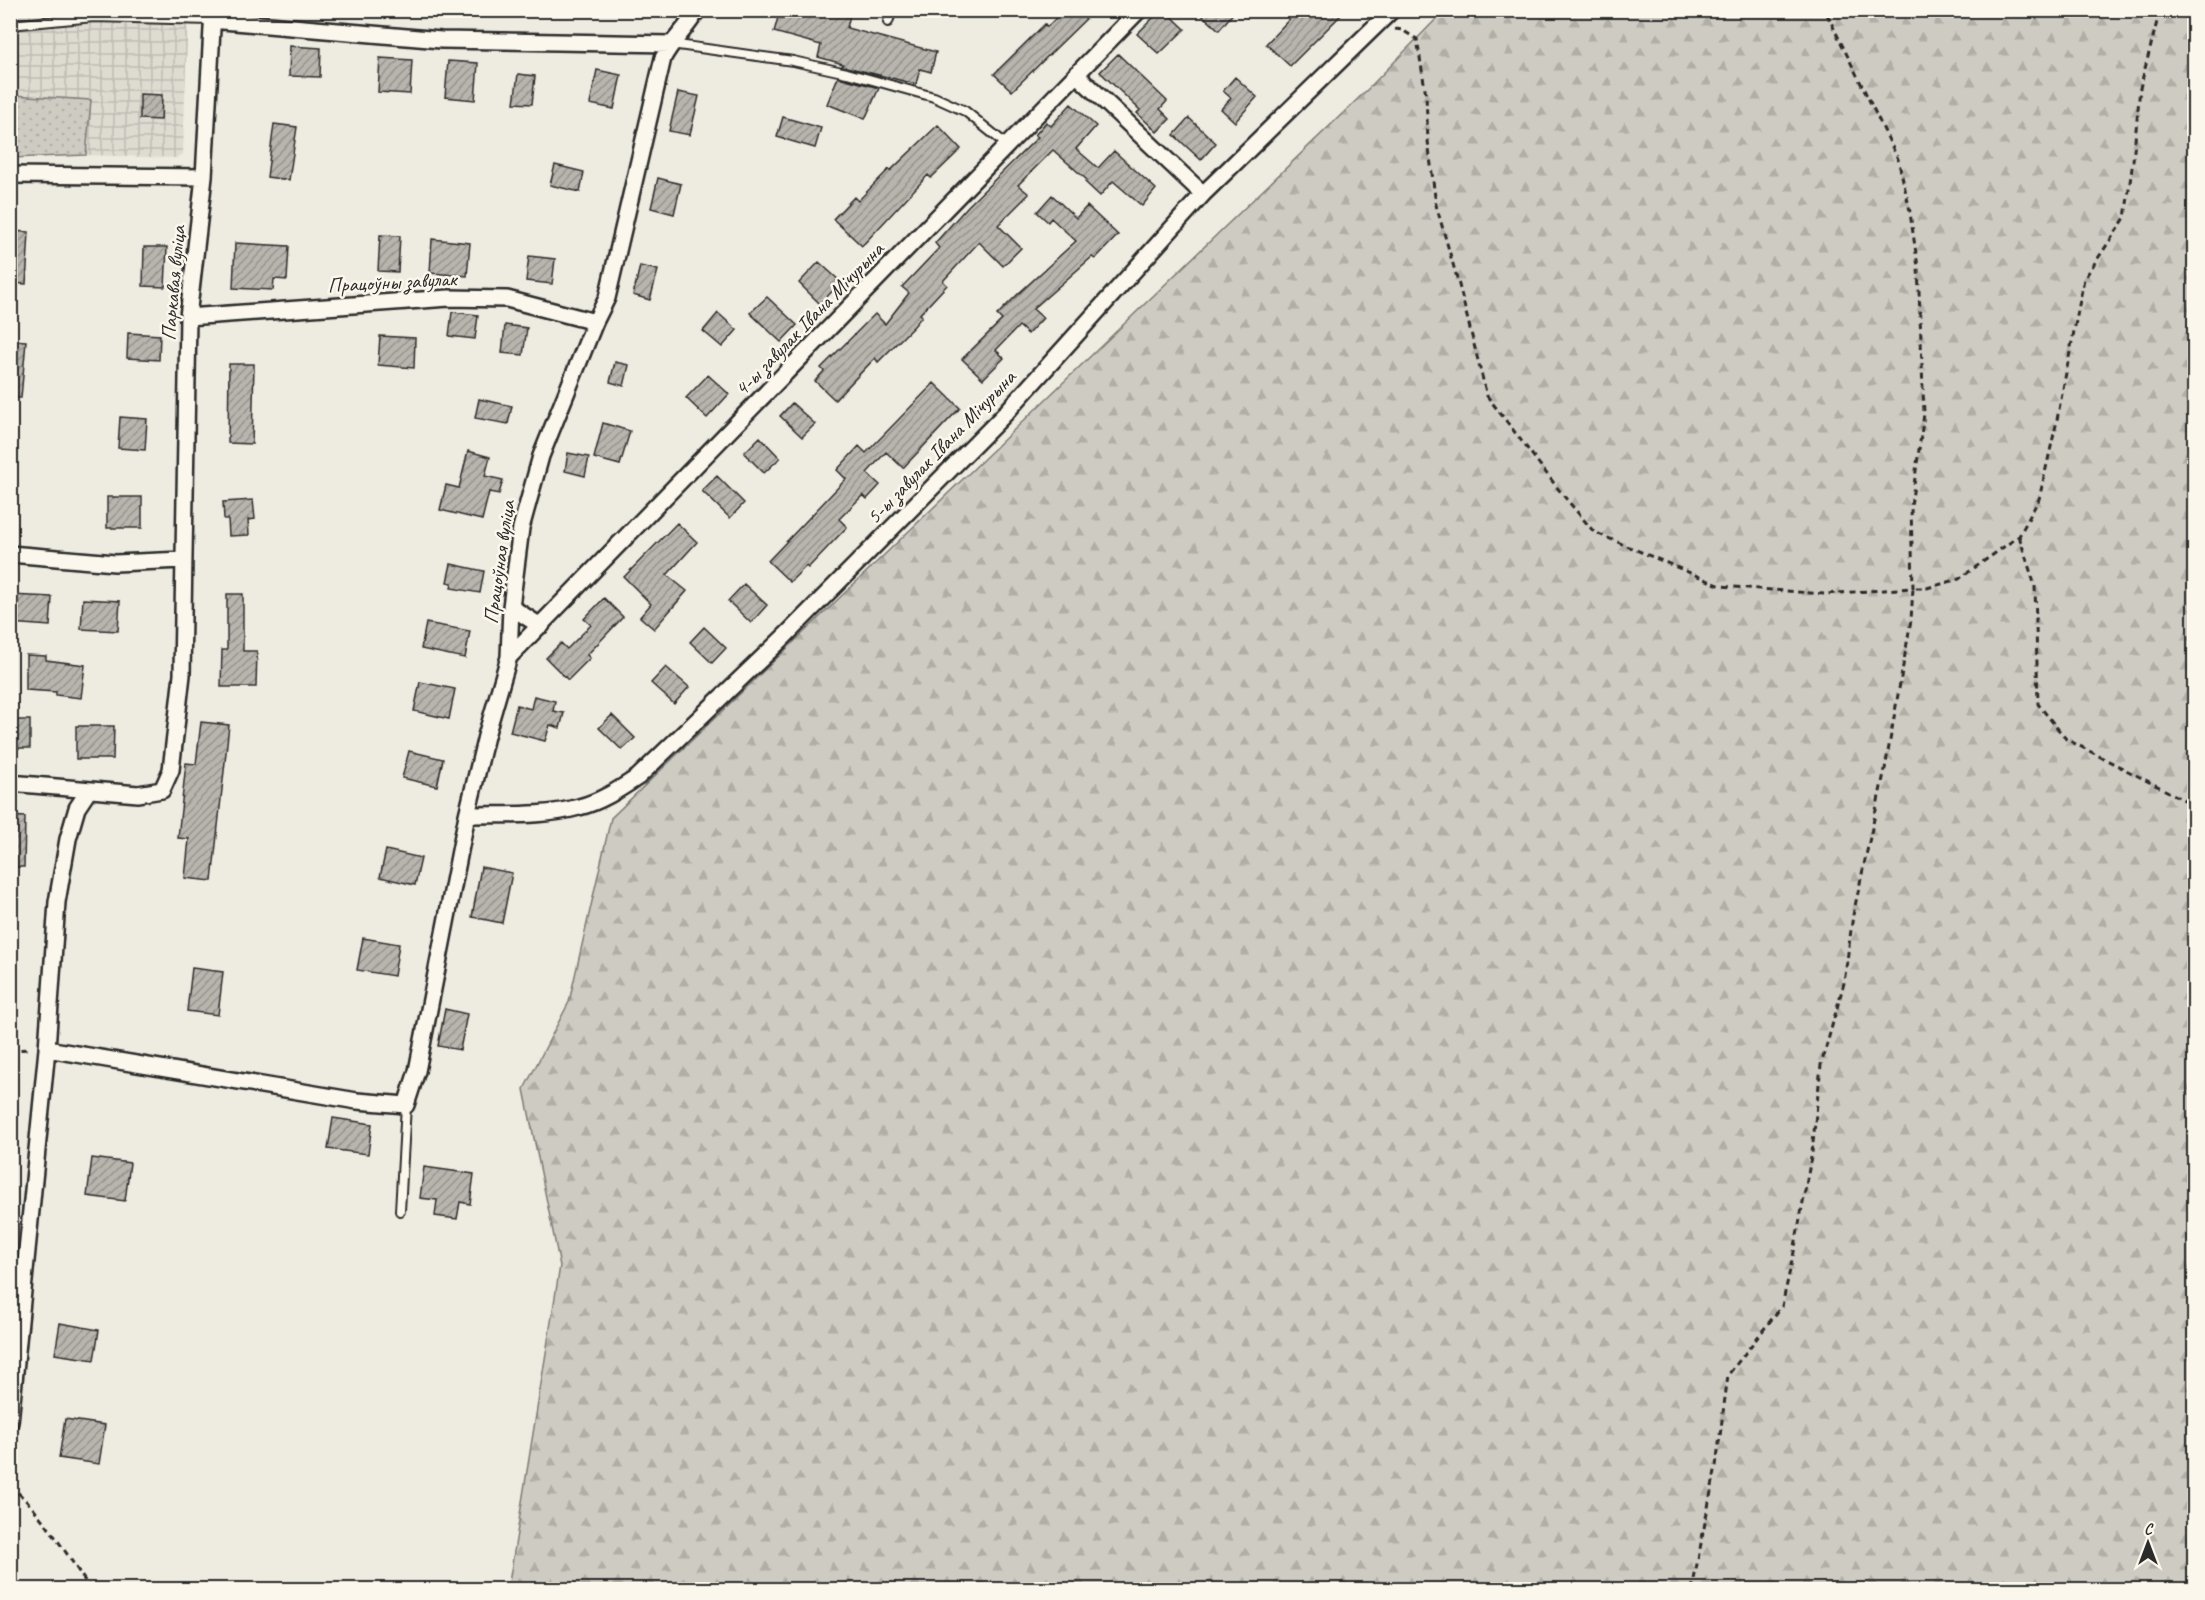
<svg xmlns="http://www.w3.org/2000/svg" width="2205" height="1600" font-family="Caveat,sans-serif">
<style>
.industrial{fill:url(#industrial-grid)}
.forest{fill:url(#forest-firs);stroke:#7c7b76;stroke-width:1.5}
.garden{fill:url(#garden-dots);stroke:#7c7b76;stroke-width:1.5}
.building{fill:url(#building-hatch);stroke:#2b2b2b;stroke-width:1.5}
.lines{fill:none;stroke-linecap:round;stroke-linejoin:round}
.service-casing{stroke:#2b2b2b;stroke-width:12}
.minor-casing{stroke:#2b2b2b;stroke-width:20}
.path{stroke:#2b2b2b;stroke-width:3;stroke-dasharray:6 4.5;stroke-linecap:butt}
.service{stroke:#fbf7ec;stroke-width:8}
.minor{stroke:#fbf7ec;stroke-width:15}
.labels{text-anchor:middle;stroke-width:5;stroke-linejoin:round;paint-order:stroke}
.street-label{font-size:21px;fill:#2b2b2b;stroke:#fbf7ec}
</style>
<defs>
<pattern id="industrial-grid" width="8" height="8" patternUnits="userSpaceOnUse" patternTransform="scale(1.5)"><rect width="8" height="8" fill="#dedbd1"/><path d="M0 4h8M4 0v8" fill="none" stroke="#bfbcb4"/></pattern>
<pattern id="forest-firs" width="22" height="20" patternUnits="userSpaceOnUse" patternTransform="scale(1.5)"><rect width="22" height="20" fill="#cecbc2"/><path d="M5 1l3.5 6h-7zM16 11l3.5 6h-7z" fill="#b1aea7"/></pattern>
<pattern id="garden-dots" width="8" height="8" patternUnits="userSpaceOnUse" patternTransform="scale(1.5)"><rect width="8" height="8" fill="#cecbc2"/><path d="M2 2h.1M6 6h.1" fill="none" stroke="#b1aea7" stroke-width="1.8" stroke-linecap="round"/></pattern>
<pattern id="building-hatch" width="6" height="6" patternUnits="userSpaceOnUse" patternTransform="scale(1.5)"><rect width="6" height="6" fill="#b8b5ae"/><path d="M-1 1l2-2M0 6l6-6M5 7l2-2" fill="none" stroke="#96938e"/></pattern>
</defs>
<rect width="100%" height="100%" fill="#eeebe0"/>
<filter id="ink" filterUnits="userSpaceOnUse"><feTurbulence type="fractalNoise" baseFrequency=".0167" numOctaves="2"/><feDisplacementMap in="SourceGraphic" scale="12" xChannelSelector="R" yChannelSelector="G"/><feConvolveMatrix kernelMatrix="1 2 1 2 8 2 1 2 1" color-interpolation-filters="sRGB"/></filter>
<g filter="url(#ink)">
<path class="industrial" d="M 10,11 L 188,11 L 183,154 L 176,158 L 86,155 L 91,100 L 11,95 Z"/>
<path class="forest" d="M 1444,11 L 2194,11 L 2194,1589 L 508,1589 L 560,1266 L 524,1089 L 569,1002 L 611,818 L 1367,90 Z"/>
<path class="garden" d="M 11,95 L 91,100 L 86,155 L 11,158 Z"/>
<path class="building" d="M 780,10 L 851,10 L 847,28 L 936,52 L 931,72 L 920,69 L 916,84 L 842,66 L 843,64 L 818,57 L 821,45 L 774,32 Z
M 1064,10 L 1095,10 L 1012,91 L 994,74 L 1045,24 L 1047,27 Z
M 1161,10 L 1165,10 L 1185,29 L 1159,54 L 1137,34 Z
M 1196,10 L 1236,10 L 1219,30 Z
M 1298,10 L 1346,10 L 1290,66 L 1266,44 Z
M 290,46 L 321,48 L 320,77 L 289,76 Z
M 1118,54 L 1167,101 L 1160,109 L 1170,119 L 1157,132 L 1137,113 L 1140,110 L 1100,72 Z
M 380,58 L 412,60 L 410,94 L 378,92 Z
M 448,61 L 478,63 L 475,100 L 445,97 Z
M 597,70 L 621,75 L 614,109 L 590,104 Z
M 518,74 L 535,76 L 532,104 L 514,103 Z
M 838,77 L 879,88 L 865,119 L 827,104 Z
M 1235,77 L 1257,97 L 1235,122 L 1221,109 L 1231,98 L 1223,91 Z
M 678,92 L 699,96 L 690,135 L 669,131 Z
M 140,94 L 162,95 L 161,120 L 140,119 Z
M 1071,104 L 1096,126 L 1076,149 L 1098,168 L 1114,151 L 1156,189 L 1142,206 L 1113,181 L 1100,196 L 1085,182 L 1087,180 L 1053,150 L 1018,185 L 1029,194 L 998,225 L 1021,248 L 1003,266 L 979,242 L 943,281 L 947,285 L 920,314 L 922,316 L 914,326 L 878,362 L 875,358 L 835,400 L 815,381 L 824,371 L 821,368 L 875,314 L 885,324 L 909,293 L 902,287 L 939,248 L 935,243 L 968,206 L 1038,137 L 1035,135 L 1046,122 L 1051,126 Z
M 783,117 L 821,128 L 815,148 L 777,137 Z
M 1189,118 L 1216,143 L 1201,160 L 1174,135 Z
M 274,124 L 297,127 L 289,180 L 267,177 Z
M 938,125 L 961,149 L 931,178 L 928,175 L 862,246 L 833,219 L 854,197 L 858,201 L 889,169 L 890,171 Z
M 555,165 L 584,172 L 580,192 L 550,185 Z
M 658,178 L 681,184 L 674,214 L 651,208 Z
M 1052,195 L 1076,218 L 1087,206 L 1118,235 L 1095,259 L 1092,257 L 1033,309 L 1043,318 L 1028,334 L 1019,326 L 996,350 L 1004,358 L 983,379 L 962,359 L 1002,320 L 997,315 L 1018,294 L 1076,241 L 1051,218 L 1048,222 L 1037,212 Z
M 10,231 L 29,232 L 26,284 L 10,283 Z
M 380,235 L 400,236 L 398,272 L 378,271 Z
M 432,239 L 470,243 L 467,276 L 430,273 Z
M 235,243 L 289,246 L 287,280 L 274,279 L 273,290 L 233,288 Z
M 144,247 L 167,247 L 165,287 L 143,286 Z
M 529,256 L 555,259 L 552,284 L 526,281 Z
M 819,262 L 841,282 L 820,304 L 799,283 Z
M 640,266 L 658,270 L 650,300 L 633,295 Z
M 767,297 L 797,325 L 781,342 L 750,313 Z
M 452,312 L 478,315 L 475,339 L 449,336 Z
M 718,313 L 737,330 L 722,347 L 703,331 Z
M 505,325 L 527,328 L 523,355 L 502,353 Z
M 128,333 L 160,335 L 159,360 L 127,358 Z
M 380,336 L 415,338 L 414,368 L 378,365 Z
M 10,340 L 26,341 L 21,398 L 10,398 Z
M 615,362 L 629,365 L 624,386 L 610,382 Z
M 229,364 L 254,364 L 252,444 L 228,443 Z
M 708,375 L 729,394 L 707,418 L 686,398 Z
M 934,383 L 960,408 L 903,468 L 886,452 L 867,473 L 880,485 L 867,499 L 863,495 L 839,519 L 847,527 L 808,568 L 806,566 L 790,582 L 768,561 L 846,479 L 837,470 L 859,446 L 866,453 Z
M 479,399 L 512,406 L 508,424 L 475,418 Z
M 792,403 L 815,424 L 802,437 L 780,416 Z
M 120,417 L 147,419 L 145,450 L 118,448 Z
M 603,423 L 630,431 L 620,465 L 594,458 Z
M 760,437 L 780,458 L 764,473 L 744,453 Z
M 468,451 L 490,457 L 485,476 L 503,480 L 499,494 L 489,492 L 482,520 L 440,510 L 446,485 L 459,488 Z
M 568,453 L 589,457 L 585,476 L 565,471 Z
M 717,476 L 744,503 L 730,518 L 702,491 Z
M 107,497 L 142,497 L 142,528 L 107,528 Z
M 253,500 L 255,519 L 248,520 L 249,535 L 229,536 L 228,519 L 224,519 L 223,502 Z
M 677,523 L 697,542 L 667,575 L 687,591 L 654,629 L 640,617 L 651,604 L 624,577 Z
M 451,564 L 484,571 L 480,593 L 451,588 L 452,583 L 447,582 Z
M 744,584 L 767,605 L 751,623 L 728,601 Z
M 227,594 L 243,594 L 243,651 L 257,651 L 256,687 L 221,687 L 222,650 L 227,650 Z
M 10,595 L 52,597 L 50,626 L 10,623 Z
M 604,598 L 623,617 L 587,655 L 590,658 L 568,680 L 546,658 L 561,643 L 567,649 L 591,625 L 584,619 Z
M 83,599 L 120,601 L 118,631 L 81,629 Z
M 426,623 L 470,631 L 465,658 L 421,649 Z
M 704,627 L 726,648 L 712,663 L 690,642 Z
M 26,655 L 46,656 L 46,660 L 85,665 L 81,698 L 56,695 L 56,692 L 26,690 Z
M 666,667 L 689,687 L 674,704 L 651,683 Z
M 420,682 L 455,689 L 449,719 L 414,711 Z
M 534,696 L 555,701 L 553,711 L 564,713 L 560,728 L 550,725 L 545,741 L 510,732 L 517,705 L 531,709 Z
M 612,715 L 635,738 L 622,750 L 599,728 Z
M 10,720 L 30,720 L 30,748 L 10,748 Z
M 201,722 L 229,725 L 212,881 L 185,878 L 189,839 L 178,838 L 186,763 L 196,764 Z
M 76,726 L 114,726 L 113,759 L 76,759 Z
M 409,751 L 443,759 L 437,786 L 402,778 Z
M 10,816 L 25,817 L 24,867 L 10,867 Z
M 386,850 L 421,858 L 415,885 L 380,877 Z
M 481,867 L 512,873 L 502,923 L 472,917 Z
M 363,938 L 399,944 L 394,976 L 357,970 Z
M 192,968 L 223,972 L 218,1015 L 187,1011 Z
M 445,1009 L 467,1014 L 460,1050 L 438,1046 Z
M 333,1118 L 372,1124 L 368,1154 L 328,1149 Z
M 92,1158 L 130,1163 L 125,1201 L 87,1196 Z
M 424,1167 L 474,1174 L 470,1204 L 460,1202 L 457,1219 L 435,1216 L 437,1200 L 420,1198 Z
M 60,1323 L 99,1330 L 94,1360 L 55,1354 Z
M 65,1419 L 105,1425 L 99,1464 L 59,1458 Z"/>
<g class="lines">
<defs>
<path id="service" d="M 888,22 L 892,10
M 10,25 L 94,17 L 211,20
M 671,44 L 793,61 L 847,73 L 934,97 L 965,111 L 1007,145
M 400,1211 L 406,1105"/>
<path id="minor" d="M 211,20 L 441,40 L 670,44
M 1076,74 L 1203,194
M 10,175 L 204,177
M 188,317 L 449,298 L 507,299 L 595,322
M 10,554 L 115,563 L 183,560
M 511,607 L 534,622 L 542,625
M 509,657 L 1139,10
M 10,783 L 138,794 L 162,790 L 171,770 L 182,675 L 188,317 L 204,177 L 213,10
M 467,815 C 504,814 544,817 579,807 C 600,802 620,789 638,777 L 785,636 L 1002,417 L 1203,194 L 1392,10
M 47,1049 L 357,1101 L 406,1105 L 417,1071 L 467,815 L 486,736 L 509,657 L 511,607 L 521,528 L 541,456 L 595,322 L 607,298 L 663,58 C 672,40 688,28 697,10
M 10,1422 L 47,1049 L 57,902 L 68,839 L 77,808 L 89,790"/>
</defs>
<use href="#service" class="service-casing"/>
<use href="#minor" class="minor-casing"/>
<path class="path" d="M 1395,29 L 1402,30 L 1417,39 L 1426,95 L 1428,141 L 1436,205 L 1459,285 L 1487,396 L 1563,495 L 1594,532 L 1721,586 L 1824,594 L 1913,588 L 1911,506 L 1924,414 L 1918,267 L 1909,206 L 1898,159 L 1825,10
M 2019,536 L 2035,586 L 2038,704 L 2066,739 L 2194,805
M 10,1050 L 30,1049
M 10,1486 C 39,1508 70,1559 91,1590
M 1692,1590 L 1716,1466 L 1728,1375 L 1782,1306 L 1794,1252 L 1812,1152 L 1821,1065 L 1844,983 L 1853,915 L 1885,769 L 1911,620 L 1913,588 L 1927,588 L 1959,579 L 2019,536 L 2039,499 L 2056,425 L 2084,279 L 2125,218 L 2133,161 L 2140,88 L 2160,10"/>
<use href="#service" class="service"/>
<use href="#minor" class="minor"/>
</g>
</g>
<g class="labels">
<g class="street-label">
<text transform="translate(392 282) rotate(-3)" y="7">Працоўны завулак</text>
<text transform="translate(173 283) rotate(-85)" y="7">Паркавая вуліца</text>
<text transform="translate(809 319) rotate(-46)" y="7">4-ы завулак Івана Мічурына</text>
<text transform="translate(941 447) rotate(-46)" y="7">5-ы завулак Івана Мічурына</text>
<text transform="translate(499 562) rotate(-82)" y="7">Працоўная вуліца</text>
</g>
</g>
<rect width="2205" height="1600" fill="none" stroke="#fbf7ec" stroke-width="36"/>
<rect x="18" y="18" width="2169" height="1564" fill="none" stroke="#2b2b2b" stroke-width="2" filter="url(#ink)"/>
<g transform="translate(2148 1543)" stroke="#fbf7ec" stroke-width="4.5" paint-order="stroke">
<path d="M0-4.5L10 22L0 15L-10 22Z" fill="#2b2b2b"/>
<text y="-9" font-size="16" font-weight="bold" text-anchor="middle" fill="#2b2b2b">С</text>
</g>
</svg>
